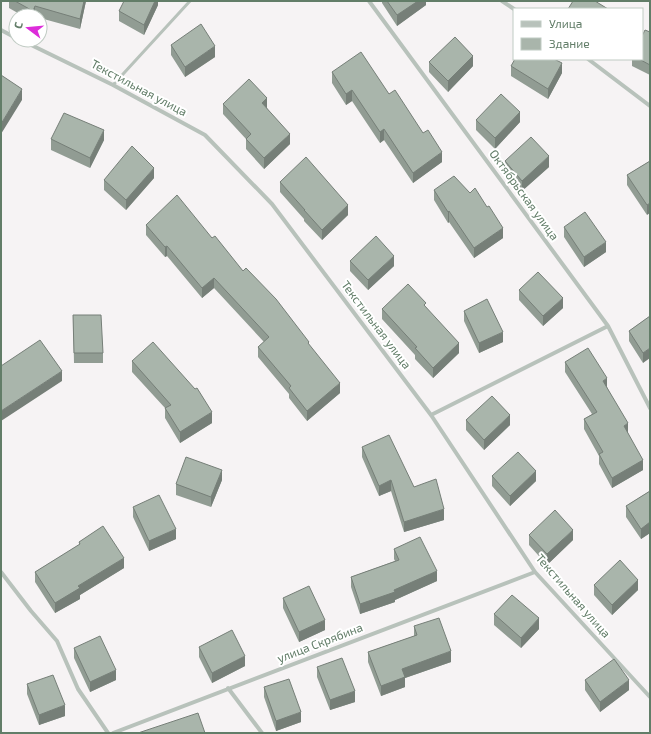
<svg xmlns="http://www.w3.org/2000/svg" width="651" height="734" font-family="'Exo 2',sans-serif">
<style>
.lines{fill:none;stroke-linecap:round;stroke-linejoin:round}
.lane{stroke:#b8c2bb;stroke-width:3}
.street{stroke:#b8c2bb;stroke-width:4}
.wall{fill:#919c93}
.shaded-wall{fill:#767f78}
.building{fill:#a9b5ab;stroke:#767f78}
.labels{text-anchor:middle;stroke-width:4;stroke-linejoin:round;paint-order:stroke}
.street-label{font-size:12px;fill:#627d68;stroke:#fff}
</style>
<rect width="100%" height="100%" fill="#f6f3f4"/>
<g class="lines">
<path class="lane" d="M 113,85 L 190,1"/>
<path class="street" d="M 369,1 L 608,326 L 650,408
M 502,1 L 514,9
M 1,30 L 16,38
M 21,40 L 113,85 L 205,135 L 272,204 L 431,415 L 535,572 L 650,697
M 588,59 L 650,106
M 431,415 L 608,326
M 1,572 L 31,611 L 57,641 L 78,689 L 108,733
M 228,688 L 262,733
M 113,733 L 535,572"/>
</g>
<path class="wall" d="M 9,1 L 86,1 L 80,29 L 40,18 L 40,16 L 23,16 L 9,8 Z
M 158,1 L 158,5 L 144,35 L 119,21 L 119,11 Z
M 382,1 L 426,1 L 426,5 L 397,26 L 382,3 Z
M 650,32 L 650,75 L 632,66 L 632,59 L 642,59 Z
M 171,45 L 215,57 L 185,77 L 171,55 Z
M 429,62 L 473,66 L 448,92 L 429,72 Z
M 511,66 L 562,73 L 548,99 L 511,76 Z
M 332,72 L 389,94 L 442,162 L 413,183 L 384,140 L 380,143 L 352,101 L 346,105 L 332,83 Z
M 223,104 L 267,108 L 290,144 L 264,169 L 246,149 L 246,139 L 223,114 Z
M 476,120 L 520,122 L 495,149 L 476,130 Z
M 51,139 L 104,140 L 90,168 L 51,150 Z
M 505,161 L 549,167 L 522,191 L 505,171 Z
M 650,161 L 647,215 L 627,185 L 627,175 Z
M 154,178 L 126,210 L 104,190 L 104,180 Z
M 280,182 L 348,215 L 322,240 L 304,221 L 304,219 L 280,192 Z
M 434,190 L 503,238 L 474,258 L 449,222 L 448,223 L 434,200 Z
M 146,225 L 212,238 L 243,271 L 309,345 L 340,393 L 307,421 L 289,398 L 289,394 L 258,357 L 258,347 L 264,342 L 214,288 L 202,298 L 167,256 L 165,257 L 146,235 Z
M 564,227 L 606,252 L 584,267 L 564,237 Z
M 350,261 L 394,266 L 368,290 L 350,271 Z
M 519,290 L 563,308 L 543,326 L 519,300 Z
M 426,307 L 459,353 L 433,378 L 415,359 L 415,355 L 382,319 L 382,309 Z
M 464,311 L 503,342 L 479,353 L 464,321 Z
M 73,315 L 103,353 L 103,363 L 74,363 Z
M 650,316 L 643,363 L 629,341 L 629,331 Z
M 132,361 L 195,389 L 212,423 L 180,443 L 165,418 L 165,408 L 132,372 Z
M 565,362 L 607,387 L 628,433 L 643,470 L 612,488 L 599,464 L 599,456 L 584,429 L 584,419 L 592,414 L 565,372 Z
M 466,420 L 510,425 L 484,450 L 466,430 Z
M 362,447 L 414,487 L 444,520 L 404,532 L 391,491 L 379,496 L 362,457 Z
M 492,476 L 536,481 L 510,506 L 492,486 Z
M 222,480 L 211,507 L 176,495 L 176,484 Z
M 650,491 L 650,533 L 641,539 L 626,517 L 626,506 Z
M 133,507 L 176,539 L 149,551 L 133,517 Z
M 529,535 L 573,540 L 547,565 L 529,545 Z
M 79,542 L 124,568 L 80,595 L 80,599 L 55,613 L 35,582 L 35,572 L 79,545 Z
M 394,549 L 437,581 L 395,600 L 395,602 L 360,614 L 351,587 L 351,577 L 395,561 L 394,559 Z
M 594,585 L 638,590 L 612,615 L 594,595 Z
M 283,598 L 325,630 L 299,642 L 283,608 Z
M 494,614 L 539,629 L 521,648 L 494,625 Z
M 414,626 L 451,662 L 405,678 L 405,687 L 381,696 L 368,662 L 368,652 L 414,636 Z
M 199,647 L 245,666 L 212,683 L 199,657 Z
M 74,648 L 116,680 L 90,692 L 74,658 Z
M 650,651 L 650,664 L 649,662 L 649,652 Z
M 317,667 L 355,702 L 330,710 L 317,677 Z
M 585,680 L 629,690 L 600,712 L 585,690 Z
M 27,684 L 65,716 L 39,725 L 27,694 Z
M 264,687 L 301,722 L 276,731 L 264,697 Z"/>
<path class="shaded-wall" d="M 84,1 L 86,1 L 80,29 L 80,19 Z
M 155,1 L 158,1 L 158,5 L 144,35 L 144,25 Z
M 418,1 L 426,1 L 426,5 L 397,26 L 397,15 Z
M 35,6 L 35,16 L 33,16 L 33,11 Z
M 215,46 L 215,57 L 185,77 L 185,67 Z
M 473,56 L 473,66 L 448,92 L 448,81 Z
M 562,63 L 562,73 L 548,99 L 548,89 Z
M 22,89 L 22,100 L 1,134 L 1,124 Z
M 352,90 L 352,101 L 346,105 L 346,94 Z
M 267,98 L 267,109 L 262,103 Z
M 520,112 L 520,122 L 495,149 L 495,138 Z
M 384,129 L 384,140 L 380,143 L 380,132 Z
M 104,130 L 104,140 L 90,168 L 90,158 Z
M 290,134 L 290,144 L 264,169 L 264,158 Z
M 442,152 L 442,162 L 413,183 L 413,173 Z
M 549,156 L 549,167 L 522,191 L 522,181 Z
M 154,168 L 154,178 L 126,210 L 126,200 Z
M 650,203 L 650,213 L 647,215 L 647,205 Z
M 348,205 L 348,215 L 322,240 L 322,230 Z
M 449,211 L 449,222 L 448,223 L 448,212 Z
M 503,228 L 503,238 L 474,258 L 474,248 Z
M 606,242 L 606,252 L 584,267 L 584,257 Z
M 167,246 L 167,256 L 165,257 L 165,247 Z
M 394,256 L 394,266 L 368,290 L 368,280 Z
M 214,278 L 214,288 L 202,298 L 202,288 Z
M 563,298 L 563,308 L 543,326 L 543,316 Z
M 503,332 L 503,342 L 479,353 L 479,343 Z
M 459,343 L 459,353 L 433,378 L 433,368 Z
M 650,348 L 650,358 L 643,363 L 643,353 Z
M 62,371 L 62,381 L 1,421 L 1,411 Z
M 607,378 L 607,389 L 603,381 Z
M 340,383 L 340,393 L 307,421 L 307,411 Z
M 212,412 L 212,423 L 180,443 L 180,432 Z
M 510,415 L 510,425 L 484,450 L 484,440 Z
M 628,423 L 628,434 L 624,426 Z
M 643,460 L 643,470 L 612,488 L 612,478 Z
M 222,470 L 222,480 L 211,507 L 211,497 Z
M 536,471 L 536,481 L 510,506 L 510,496 Z
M 391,480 L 391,491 L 379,496 L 379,486 Z
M 444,509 L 444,520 L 404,532 L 404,522 Z
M 650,522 L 650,533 L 641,539 L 641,529 Z
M 176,529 L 176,539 L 149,551 L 149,541 Z
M 573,530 L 573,540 L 547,565 L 547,554 Z
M 124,558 L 124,568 L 80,595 L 80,599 L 55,613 L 55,603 L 78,586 Z
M 437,571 L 437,581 L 395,600 L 395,602 L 360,614 L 360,604 Z
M 638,580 L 638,590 L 612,615 L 612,605 Z
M 539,618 L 539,629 L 521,648 L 521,638 Z
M 325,620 L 325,630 L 299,642 L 299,632 Z
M 1,644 L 2,644 L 2,654 L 1,654 Z
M 451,651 L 451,662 L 405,678 L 405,687 L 381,696 L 381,686 L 402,669 Z
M 245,656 L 245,666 L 212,683 L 212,673 Z
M 116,670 L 116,680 L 90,692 L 90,682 Z
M 629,680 L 629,690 L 600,712 L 600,702 Z
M 355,691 L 355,702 L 330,710 L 330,700 Z
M 65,705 L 65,716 L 39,725 L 39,715 Z
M 301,712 L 301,722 L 276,731 L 276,721 Z"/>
<path class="building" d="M 15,1 L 84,1 L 80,19 L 35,6 L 33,11 Z
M 124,1 L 155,1 L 144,25 L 119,11 Z
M 387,1 L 418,1 L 397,15 Z
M 573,1 L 595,1 L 608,9 L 568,9 Z
M 201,24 L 215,46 L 185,67 L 171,45 Z
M 645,30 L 650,32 L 650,65 L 639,59 L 642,59 L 642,36 Z
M 455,37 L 473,56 L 448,81 L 429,62 Z
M 361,52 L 389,94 L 395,90 L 423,133 L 428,130 L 442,152 L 413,173 L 384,129 L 380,132 L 352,90 L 346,94 L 332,72 Z
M 515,59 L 554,59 L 562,63 L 548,89 L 511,66 Z
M 1,75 L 22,89 L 1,124 Z
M 249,79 L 267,98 L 262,103 L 290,134 L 264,158 L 246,139 L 251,134 L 223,104 Z
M 501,94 L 520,112 L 495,138 L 476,120 Z
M 64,113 L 104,130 L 90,158 L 51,139 Z
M 531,137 L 549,156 L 522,181 L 505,161 Z
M 132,146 L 154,168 L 126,200 L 104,180 Z
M 306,157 L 348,205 L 322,230 L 304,210 L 305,210 L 280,182 Z
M 650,161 L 650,203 L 647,205 L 627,175 Z
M 454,176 L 470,193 L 475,188 L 487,207 L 489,206 L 503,228 L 474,248 L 449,211 L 448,212 L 434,190 Z
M 177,195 L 212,238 L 215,236 L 243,271 L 246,268 L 276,299 L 309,342 L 308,343 L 340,383 L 307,411 L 289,388 L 291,386 L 258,347 L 269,337 L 214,278 L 202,288 L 167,246 L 165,247 L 146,225 Z
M 585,212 L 606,242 L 584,257 L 564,227 Z
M 376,236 L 394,256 L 368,280 L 350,261 Z
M 538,272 L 563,298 L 543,316 L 519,290 Z
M 408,284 L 426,303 L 424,305 L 459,343 L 433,368 L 415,348 L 417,347 L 382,309 Z
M 487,299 L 503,332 L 479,343 L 464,311 Z
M 73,315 L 101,315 L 103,353 L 74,353 Z
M 650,316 L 650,348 L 643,353 L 629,331 Z
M 40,340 L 62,371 L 1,411 L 1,366 Z
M 153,342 L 195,389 L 197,388 L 212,412 L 180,432 L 165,408 L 171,405 L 132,361 Z
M 588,348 L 607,378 L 603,381 L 628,423 L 624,426 L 643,460 L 612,478 L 599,454 L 603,452 L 584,419 L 597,412 L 565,362 Z
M 492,396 L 510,415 L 484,440 L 466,420 Z
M 389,435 L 414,487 L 436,479 L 444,509 L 404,522 L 391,480 L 379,486 L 362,447 Z
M 518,452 L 536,471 L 510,496 L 492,476 Z
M 186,457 L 222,470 L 211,497 L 176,484 Z
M 650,491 L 650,522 L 641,529 L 626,506 Z
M 159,495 L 176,529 L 149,541 L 133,507 Z
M 555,510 L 573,530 L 547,554 L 529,535 Z
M 103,526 L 124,558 L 78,586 L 80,588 L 55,603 L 35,572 L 80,544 L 79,542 Z
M 420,537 L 437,571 L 394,590 L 395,592 L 360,604 L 351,577 L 399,560 L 394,549 Z
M 620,560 L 638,580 L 612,605 L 594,585 Z
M 309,586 L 325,620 L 299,632 L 283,598 Z
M 512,595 L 539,618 L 521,638 L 494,614 Z
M 439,618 L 451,651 L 402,669 L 405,677 L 381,686 L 368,652 L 417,635 L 414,626 Z
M 232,630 L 245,656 L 212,673 L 199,647 Z
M 100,636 L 116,670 L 90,682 L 74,648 Z
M 342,658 L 355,691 L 330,700 L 317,667 Z
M 614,659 L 629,680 L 600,702 L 585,680 Z
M 53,675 L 65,705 L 39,715 L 27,684 Z
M 289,679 L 301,712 L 276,721 L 264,687 Z
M 198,713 L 205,733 L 138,733 Z"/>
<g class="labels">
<g class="street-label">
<text transform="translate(139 88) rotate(28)" y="4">Текстильная улица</text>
<text transform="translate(524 195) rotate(54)" y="4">Октябрьская улица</text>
<text transform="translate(376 325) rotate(53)" y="4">Текстильная улица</text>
<text transform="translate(573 596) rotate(49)" y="4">Текстильная улица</text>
<text transform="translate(320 643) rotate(-21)" y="4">улица Скрябина</text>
</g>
</g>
<rect width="651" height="734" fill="none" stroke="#627d68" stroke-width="4"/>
<rect x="513" y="8" width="130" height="52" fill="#ffffff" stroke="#c0cbc3"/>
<rect x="521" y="21" width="20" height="6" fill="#b8c2bb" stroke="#c0cbc3"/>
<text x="549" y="28" font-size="12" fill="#627d68">Улица</text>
<rect x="521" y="38" width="20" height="12" fill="#a9b5ab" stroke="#c0cbc3"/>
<text x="549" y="48" font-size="12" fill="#627d68">Здание</text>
<g transform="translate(28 28) rotate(286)"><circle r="19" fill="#ffffff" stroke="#c0cbc3"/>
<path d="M0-3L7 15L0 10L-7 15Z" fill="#dd2cda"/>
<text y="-6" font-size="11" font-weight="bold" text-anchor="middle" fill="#627d68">С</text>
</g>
</svg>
